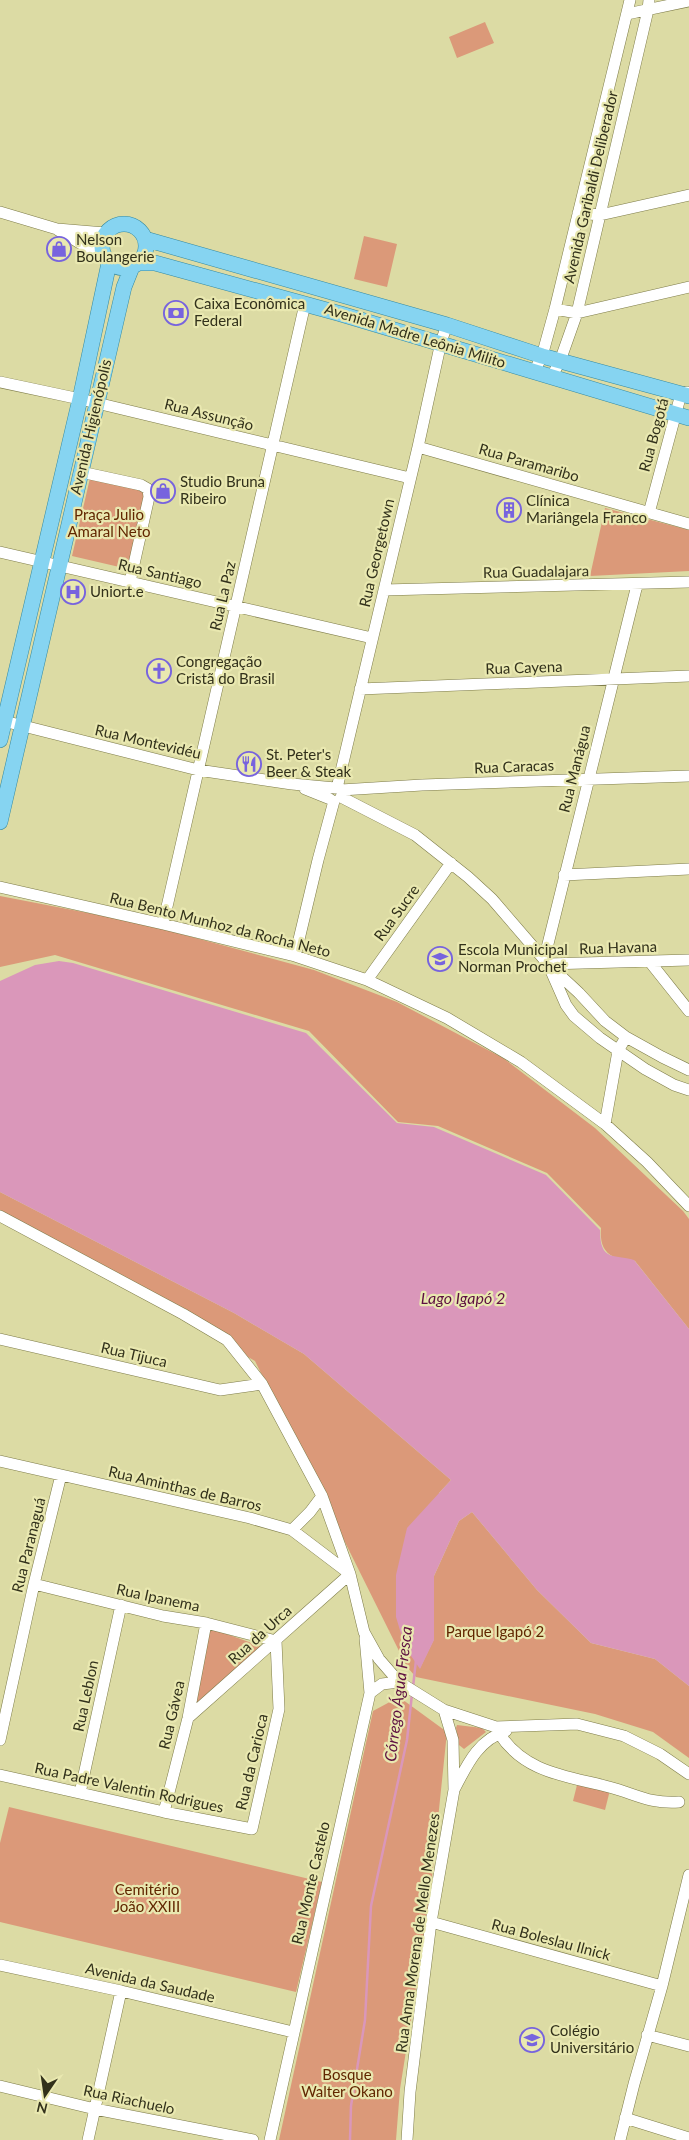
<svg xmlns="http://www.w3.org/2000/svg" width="689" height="2140" font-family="Lato,sans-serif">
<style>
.green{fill:#db9979}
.water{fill:#da97ba}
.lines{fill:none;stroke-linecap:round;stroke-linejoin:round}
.stream{stroke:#da97ba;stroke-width:2.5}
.minor-casing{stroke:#7e7c49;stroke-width:12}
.major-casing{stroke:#3589a0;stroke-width:16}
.minor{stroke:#fff;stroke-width:11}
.major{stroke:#86d4f1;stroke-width:15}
.labels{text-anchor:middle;stroke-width:4.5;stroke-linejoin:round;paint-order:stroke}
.street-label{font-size:15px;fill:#32311b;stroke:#e9e8b0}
.poi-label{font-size:15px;fill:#32311b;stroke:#e9e8b0;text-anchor:start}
.park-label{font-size:15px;fill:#612600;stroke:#e9e8b0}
.water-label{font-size:16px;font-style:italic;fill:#5d0f41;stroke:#e9e8b0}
</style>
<rect width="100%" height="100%" fill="#dcdba4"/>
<path class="green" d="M 485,22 L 494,43 L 457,58 L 449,37 Z
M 364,236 L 397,244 L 387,287 L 354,279 Z
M 90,478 L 146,491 L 128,569 L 72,556 Z
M 605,508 L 689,530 L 689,571 L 590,576 Z
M 0,896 L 140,923 L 314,970 L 397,1002 L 503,1058 L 595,1128 L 683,1211 L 689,1219 L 689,1329 L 635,1261 C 628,1258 621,1260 614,1257 C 602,1252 600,1240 601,1228 L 547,1173 L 438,1126 L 398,1122 L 309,1031 L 55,955 L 0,967 Z
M 0,1192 L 234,1313 L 304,1354 L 451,1480 L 439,1493 L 420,1668 L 434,1639 L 434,1576 L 459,1521 L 472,1512 L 537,1590 L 591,1643 L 655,1659 L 689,1686 L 689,1758 L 653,1732 L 595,1714 L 416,1677 L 407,1667 L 255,1361 L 0,1213 Z
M 207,1627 L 263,1647 L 194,1709 Z
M 399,1697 L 447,1732 L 429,1906 L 400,2089 L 396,2140 L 279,2140 L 373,1711 Z
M 457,1725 L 482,1728 L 486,1732 L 464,1749 L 459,1745 L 456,1728 Z
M 578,1781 L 610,1790 L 605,1810 L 573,1801 Z
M 9,1807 L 322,1882 L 296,1992 L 0,1922 L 0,1843 Z"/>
<path class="water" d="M 59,961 L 73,963 L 306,1033 L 397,1123 L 434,1127 L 546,1175 L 600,1230 C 600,1262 614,1254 634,1260 L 689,1329 L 689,1686 L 655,1659 L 591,1643 L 537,1590 L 472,1512 L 459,1521 L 434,1576 L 434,1640 L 420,1669 L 405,1647 L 396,1617 L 396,1575 L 407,1528 L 451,1480 L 304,1354 L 234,1313 L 0,1192 L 0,981 L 35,965 Z"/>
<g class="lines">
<path class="stream" d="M 413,1687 L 416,1660
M 350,2140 L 351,2106 L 365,2020 L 371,1906 L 407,1740 L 412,1694"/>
<defs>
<path id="minor" d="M 627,14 L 689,1
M 0,212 L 57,229 L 105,233
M 578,213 L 600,215 L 689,195
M 58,230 L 105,258
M 555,309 L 577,313 L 689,287
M 534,372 L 542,356 L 555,309 L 630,0
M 551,378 L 560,361 L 577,313 L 648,10 L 649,0
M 0,382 L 80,399 L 410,478
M 418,447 L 689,524
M 81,472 L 141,485 L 148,489 L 149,497 L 130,582
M 649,513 L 681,394 L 687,392
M 0,552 L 372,638
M 384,590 L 689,582
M 360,689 L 689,676
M 0,720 L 198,770 L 292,784 L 335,788
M 337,788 L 418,447 L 441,342 L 447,325
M 305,789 L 330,799
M 341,790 L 422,785 L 689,776
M 341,797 L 415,835 L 468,877 L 492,899 L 548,964 L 566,1005 L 574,1016 L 600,1038 L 645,1069 L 674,1085 L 689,1090
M 564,875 L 689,869
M 0,887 L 163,924 L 295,956 L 367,980 L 447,1018 L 521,1062 L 605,1124 L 647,1162 L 689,1206
M 163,924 L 305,304
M 295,956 L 318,860 L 334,801
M 544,960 L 637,585
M 650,962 L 689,1011
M 548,964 L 689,960
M 551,967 L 579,993 L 605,1021 L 626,1037 L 662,1057 L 689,1070
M 367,980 L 451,863
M 605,1124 L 618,1051 L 626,1037
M 0,1216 L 183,1314 L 227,1340 L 262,1384 L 322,1496 L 350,1574 L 364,1632 L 379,1659 L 399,1682 L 444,1710 L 496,1727 L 577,1724 L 624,1736 L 660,1754 L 689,1774
M 0,1339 L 220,1390 L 262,1384
M 0,1461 L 250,1518 L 292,1530 L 350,1574
M 292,1530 L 310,1512 L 322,1496
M 34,1584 L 163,1616 L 206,1623 L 276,1641
M 370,1693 L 382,1684 L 399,1682
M 188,1718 L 350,1574
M 499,1733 C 524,1773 567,1776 609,1787 C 636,1794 649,1804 679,1802
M 0,1740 L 34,1584 L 61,1475
M 0,1775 L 164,1812 L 252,1829 L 279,1709 L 276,1641
M 455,1788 C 467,1765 478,1740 506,1731
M 80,1793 L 121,1605
M 164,1812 L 188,1718 L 206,1623
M 431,1922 L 662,1986
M 0,1965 L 121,1991 L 293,2032
M 647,2035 L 689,2046
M 0,2086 L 95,2109 L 253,2140
M 625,2118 L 689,2138
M 88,2140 L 121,1991
M 270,2140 L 370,1693 L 365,1638
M 407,2140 L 410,2092 L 431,1922 L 454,1790 L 453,1740 L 444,1710
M 620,2140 L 634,2084 L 662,1986 L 689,1875"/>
<path id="major" d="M102 246a22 22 0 1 1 44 0a22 22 0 1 1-44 0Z
M 145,239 L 447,325 L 542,356 L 689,396
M 139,263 L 155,263 L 341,314 L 689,418
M 0,740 L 80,399 L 109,263
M 0,822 L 124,287 L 132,267"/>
</defs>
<use href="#minor" class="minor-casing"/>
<use href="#major" class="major-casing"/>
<use href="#minor" class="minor"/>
<use href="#major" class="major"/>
</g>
<defs>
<symbol id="shop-ring" viewBox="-11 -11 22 22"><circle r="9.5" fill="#e9e8b0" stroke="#7763de" stroke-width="1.5"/><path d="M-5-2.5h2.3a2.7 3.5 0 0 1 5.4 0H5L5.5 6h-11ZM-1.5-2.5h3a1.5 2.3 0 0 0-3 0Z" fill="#7763de"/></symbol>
<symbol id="bank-ring" viewBox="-11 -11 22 22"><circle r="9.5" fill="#e9e8b0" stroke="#7763de" stroke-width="1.5"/><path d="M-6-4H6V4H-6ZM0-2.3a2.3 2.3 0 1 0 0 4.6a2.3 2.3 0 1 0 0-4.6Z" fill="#7763de"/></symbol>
<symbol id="building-ring" viewBox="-11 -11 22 22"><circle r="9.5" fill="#e9e8b0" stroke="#7763de" stroke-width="1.5"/><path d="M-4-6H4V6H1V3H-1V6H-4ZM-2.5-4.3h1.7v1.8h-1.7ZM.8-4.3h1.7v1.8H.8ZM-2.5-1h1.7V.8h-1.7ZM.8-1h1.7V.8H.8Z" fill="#7763de"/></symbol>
<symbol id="hospital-ring" viewBox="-11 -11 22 22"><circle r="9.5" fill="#e9e8b0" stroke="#7763de" stroke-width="1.5"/><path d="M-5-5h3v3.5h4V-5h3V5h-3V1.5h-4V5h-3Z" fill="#7763de"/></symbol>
<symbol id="church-ring" viewBox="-11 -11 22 22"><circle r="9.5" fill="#e9e8b0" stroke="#7763de" stroke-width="1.5"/><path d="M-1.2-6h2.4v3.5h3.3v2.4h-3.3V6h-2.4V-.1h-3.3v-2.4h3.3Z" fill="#7763de"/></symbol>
<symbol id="restaurant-ring" viewBox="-11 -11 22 22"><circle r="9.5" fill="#e9e8b0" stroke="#7763de" stroke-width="1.5"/><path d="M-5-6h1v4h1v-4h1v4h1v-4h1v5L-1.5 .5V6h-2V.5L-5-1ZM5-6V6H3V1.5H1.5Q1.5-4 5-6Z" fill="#7763de"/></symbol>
<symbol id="school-ring" viewBox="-11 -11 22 22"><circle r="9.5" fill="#e9e8b0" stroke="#7763de" stroke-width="1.5"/><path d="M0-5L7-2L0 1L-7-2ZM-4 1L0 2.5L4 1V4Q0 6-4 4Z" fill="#7763de"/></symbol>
</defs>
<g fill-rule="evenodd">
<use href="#shop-ring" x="45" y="235" width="28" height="28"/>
<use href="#bank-ring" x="162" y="299" width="28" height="28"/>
<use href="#shop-ring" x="149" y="477" width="28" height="28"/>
<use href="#building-ring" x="495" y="496" width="28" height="28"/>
<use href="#hospital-ring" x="59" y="578" width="28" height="28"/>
<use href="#church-ring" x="145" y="657" width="28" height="28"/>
<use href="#restaurant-ring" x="235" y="750" width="28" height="28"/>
<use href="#school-ring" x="426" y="945" width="28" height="28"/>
<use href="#school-ring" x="518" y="2026" width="28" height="28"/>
</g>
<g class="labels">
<g class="street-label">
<text transform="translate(591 187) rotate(-77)" y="5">Avenida Garibaldi Deliberador</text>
<text transform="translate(415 336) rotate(17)" y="5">Avenida Madre Leônia Milito</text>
<text transform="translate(209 415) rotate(14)" y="5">Rua Assunção</text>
<text transform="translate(91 427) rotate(-77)" y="5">Avenida Higienópolis</text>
<text transform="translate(654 435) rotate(-75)" y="5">Rua Bogotá</text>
<text transform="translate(529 463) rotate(16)" y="5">Rua Paramaribo</text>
<text transform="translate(377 553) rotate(-77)" y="5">Rua Georgetown</text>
<text transform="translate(536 572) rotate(-1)" y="5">Rua Guadalajara</text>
<text transform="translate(160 574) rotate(13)" y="5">Rua Santiago</text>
<text transform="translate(223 596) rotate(-77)" y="5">Rua La Paz</text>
<text transform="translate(524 668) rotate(-2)" y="5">Rua Cayena</text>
<text transform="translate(148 742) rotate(13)" y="5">Rua Montevidéu</text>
<text transform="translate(514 767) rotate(-2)" y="5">Rua Caracas</text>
<text transform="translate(575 769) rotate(-76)" y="5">Rua Manágua</text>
<text transform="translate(397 913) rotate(-54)" y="5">Rua Sucre</text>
<text transform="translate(220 925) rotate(14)" y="5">Rua Bento Munhoz da Rocha Neto</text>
<text transform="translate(618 948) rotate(-2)" y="5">Rua Havana</text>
<text transform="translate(134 1355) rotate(13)" y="5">Rua Tijuca</text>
<text transform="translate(185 1489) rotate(13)" y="5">Rua Aminthas de Barros</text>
<text transform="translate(29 1545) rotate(-76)" y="5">Rua Paranaguá</text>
<text transform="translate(158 1598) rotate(12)" y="5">Rua Ipanema</text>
<text transform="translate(260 1635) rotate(-42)" y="5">Rua da Urca</text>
<text transform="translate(86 1696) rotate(-78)" y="5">Rua Leblon</text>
<text transform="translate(172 1715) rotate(-77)" y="5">Rua Gávea</text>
<text transform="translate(252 1762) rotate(-77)" y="5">Rua da Carioca</text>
<text transform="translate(129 1788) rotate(12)" y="5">Rua Padre Valentin Rodrigues</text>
<text transform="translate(311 1883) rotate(-77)" y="5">Rua Monte Castelo</text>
<text transform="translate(418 1933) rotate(-82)" y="5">Rua Anna Morena de Mello Menezes</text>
<text transform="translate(551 1940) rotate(15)" y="5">Rua Boleslau Ilnick</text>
<text transform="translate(150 1983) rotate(13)" y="5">Avenida da Saudade</text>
<text transform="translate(129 2100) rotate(12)" y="5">Rua Riachuelo</text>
</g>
<g class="poi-label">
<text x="76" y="245">Nelson<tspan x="76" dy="17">Boulangerie</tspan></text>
<text x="194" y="309">Caixa Econômica<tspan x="194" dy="17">Federal</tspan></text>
<text x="180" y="487">Studio Bruna<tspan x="180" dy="17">Ribeiro</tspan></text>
<text x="526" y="506">Clínica<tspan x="526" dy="17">Mariângela Franco</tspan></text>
<text x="90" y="597">Uniort.e</text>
<text x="176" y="667">Congregação<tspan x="176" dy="17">Cristã do Brasil</tspan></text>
<text x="266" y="760">St. Peter's<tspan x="266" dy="17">Beer &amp; Steak</tspan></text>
<text x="458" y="955">Escola Municipal<tspan x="458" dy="17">Norman Prochet</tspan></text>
<text x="550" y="2036">Colégio<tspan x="550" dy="17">Universitário</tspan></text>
</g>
<g class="park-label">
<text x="109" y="520">Praça Julio<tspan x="109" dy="17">Amaral Neto</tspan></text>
<text x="495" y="1637">Parque Igapó 2</text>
<text x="147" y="1895">Cemitério<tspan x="147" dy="17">João XXIII</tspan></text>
<text x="347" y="2080">Bosque<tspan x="347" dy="17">Walter Okano</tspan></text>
</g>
<g class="water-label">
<text x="463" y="1304">Lago Igapó 2</text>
<text transform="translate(398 1694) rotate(-83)" y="6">Córrego Água Fresca</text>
</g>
</g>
<g transform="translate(45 2095) rotate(193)" stroke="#e9e8b0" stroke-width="4" paint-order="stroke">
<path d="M0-4L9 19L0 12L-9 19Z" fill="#32311b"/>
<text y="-8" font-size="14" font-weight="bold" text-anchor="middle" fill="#32311b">N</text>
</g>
</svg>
